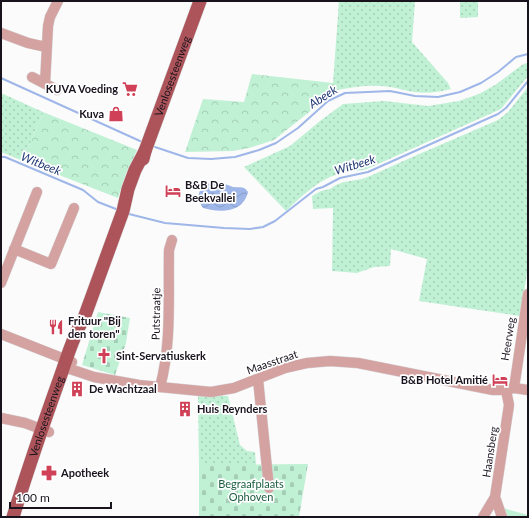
<svg xmlns="http://www.w3.org/2000/svg" width="529" height="518" font-family="Lato,sans-serif">
<style>
.grass{fill:url(#grass-dots)}
.forest{fill:url(#forest-crowns)}
.cemetery{fill:url(#cemetery-stones)}
.green{fill:#c0f1d5}
.water{fill:url(#water-waves)}
.lines{fill:none;stroke-linecap:round;stroke-linejoin:round}
.stream{stroke:#9eb6e8;stroke-width:2}
.minor-casing{stroke:#d7d6d8;stroke-width:11}
.major-casing{stroke:#d7d6d8;stroke-width:14}
.minor{stroke:#d5a2a2;stroke-width:10}
.major{stroke:#ac5459;stroke-width:13}
.labels{text-anchor:middle;stroke-width:3.5;stroke-linejoin:round;paint-order:stroke}
.street-label{font-size:11px;fill:#19131e;stroke:#fff}
.poi-label{font-size:11px;font-weight:bold;fill:#19131e;stroke:#fff;text-anchor:start}
.park-label{font-size:11px;fill:#195c3e;stroke:#fff}
.water-label{font-size:12px;font-style:italic;fill:#1f3873;stroke:#fff}
</style>
<defs>
<pattern id="grass-dots" width="8" height="8" patternUnits="userSpaceOnUse"><rect width="8" height="8" fill="#c0f1d5"/><path d="M2 2h.1M6 6h.1" fill="none" stroke="#a4ceb6" stroke-width="1.8" stroke-linecap="round"/></pattern>
<pattern id="forest-crowns" width="20" height="18" patternUnits="userSpaceOnUse"><rect width="20" height="18" fill="#c0f1d5"/><path d="M2 6a3 3 0 1 1 6 0M12 15a3 3 0 1 1 6 0" fill="none" stroke="#a4ceb6"/></pattern>
<pattern id="cemetery-stones" width="16" height="16" patternUnits="userSpaceOnUse"><rect width="16" height="16" fill="#c0f1d5"/><path d="M2 7V4a2 2 0 0 1 4 0v3zM10 15v-3a2 2 0 0 1 4 0v3z" fill="#a4ceb6"/></pattern>
<pattern id="water-waves" width="16" height="10" patternUnits="userSpaceOnUse"><rect width="16" height="10" fill="#9eb6e8"/><path d="M0 5q4-4 8 0t8 0" fill="none" stroke="#889cc7"/></pattern>
</defs>
<rect width="100%" height="100%" fill="#fbfbfb"/>
<path class="grass" d="M 339,1 L 415,1 L 412,42 L 448,83 L 451,89 C 439,92 427,94 414,92 C 406,91 398,88 390,87 C 372,84 354,87 337,90 L 333,83 Z
M 460,1 L 478,1 L 478,17 L 460,18 Z
M 526,63 L 528,64 L 528,76 L 501,109 L 367,169 C 359,171 351,171 342,173 C 320,178 302,196 286,211 L 244,167 L 290,146 L 320,121 L 343,104 L 384,101 L 428,106 L 459,101 L 479,94 L 495,85 L 522,65 Z
M 528,87 L 528,268 L 520,316 L 419,301 L 427,259 C 414,256 404,252 391,249 L 390,266 L 374,267 L 357,273 L 332,271 L 333,208 L 313,209 L 312,196 L 321,191 L 330,189 L 336,185 L 344,182 L 362,179 L 370,176 L 410,158 L 498,120 L 508,112 Z
M 1,93 L 43,112 L 23,161 L 1,152 Z
M 198,395 L 228,396 L 240,445 L 247,451 L 255,452 L 256,465 L 199,465 Z"/>
<path class="forest" d="M 252,74 L 333,83 L 337,90 L 274,140 L 249,148 L 233,151 L 185,152 L 203,99 L 244,102 Z
M 43,112 L 137,150 L 126,173 L 118,198 L 23,161 Z"/>
<path class="cemetery" d="M 98,312 L 130,318 L 126,343 L 115,375 L 82,365 Z
M 308,464 L 299,517 L 199,516 L 199,465 Z"/>
<path class="green" d="M 503,508 L 528,515 L 528,517 L 506,517 Z"/>
<path class="water" d="M 216,181 C 221,182 227,185 233,187 C 239,188 244,185 248,192 C 243,213 220,213 203,208 C 194,194 200,184 216,181 Z"/>
<g class="lines">
<path class="stream" d="M 1,78 L 140,141
M 155,147 L 188,158 L 211,159 L 235,157 L 259,150 L 276,143 L 298,128 L 328,101 L 345,93 L 390,91 L 415,96 L 438,97 L 460,92 L 481,83 L 498,72 L 516,57 L 528,54
M 1,157 L 5,157 L 83,190 L 98,202 L 116,209
M 129,214 L 165,223 L 224,228 L 250,229 L 263,227 L 275,221 L 316,189 L 323,187 L 340,178 L 368,172 L 498,114 L 506,108 L 528,81"/>
<defs>
<path id="minor" d="M 1,33 L 28,43 L 46,47
M 32,77 L 57,90
M 45,84 L 48,26 L 50,17 L 58,1
M 14,249 L 51,264 L 74,208
M 1,283 L 37,192
M 1,334 L 72,362
M 63,369 L 70,369 L 94,377 L 139,385 L 211,392 L 234,388 L 285,368 L 307,363 L 330,361 L 358,363 L 493,390 L 506,390 L 514,388 L 528,390
M 258,379 L 269,488
M 160,387 C 172,343 168,296 169,250 L 172,240
M 514,388 L 528,294
M 1,418 L 25,423 L 49,432
M 483,517 L 495,497
M 502,517 L 495,497 L 509,405 L 506,390"/>
<g id="major">
<path id="s1" d="M 143,159 L 145,151 L 200,1"/>
<path id="s2" d="M 13,517 C 27,472 42,428 58,383 C 66,362 72,337 84,318 L 123,211 L 128,189 L 135,170 L 145,151"/>
</g>
</defs>
<use href="#minor" class="minor-casing"/>
<use href="#major" class="major-casing"/>
<use href="#minor" class="minor"/>
<use href="#major" class="major"/>
</g>
<defs>
<symbol id="supermarket-bare" viewBox="-9 -9 18 18"><path d="M-6-5.5h2.5l.6 2H6L4.5 2H-2.5L-4.4-4H-6ZM-1.5 3.2a1.3 1.3 0 1 0 .1 0ZM3 3.2a1.3 1.3 0 1 0 .1 0Z" fill="#d04056" stroke="#fff" stroke-width="2.5" paint-order="stroke"/></symbol>
<symbol id="shop-bare" viewBox="-9 -9 18 18"><path d="M-5-2.5h2.3a2.7 3.5 0 0 1 5.4 0H5L5.5 6h-11ZM-1.5-2.5h3a1.5 2.3 0 0 0-3 0Z" fill="#d04056" stroke="#fff" stroke-width="2.5" paint-order="stroke"/></symbol>
<symbol id="hotel-bare" viewBox="-9 -9 18 18"><path d="M-6-4.5h1.5V1H6V5H4.5V3h-9V5H-6ZM-4 0a1.8 1.8 0 1 1 3.6 0ZM.5 0V-2.5h3Q6-2.5 6 0Z" fill="#d04056" stroke="#fff" stroke-width="2.5" paint-order="stroke"/></symbol>
<symbol id="restaurant-bare" viewBox="-9 -9 18 18"><path d="M-5-6h1v4h1v-4h1v4h1v-4h1v5L-1.5 .5V6h-2V.5L-5-1ZM5-6V6H3V1.5H1.5Q1.5-4 5-6Z" fill="#d04056" stroke="#fff" stroke-width="2.5" paint-order="stroke"/></symbol>
<symbol id="church-bare" viewBox="-9 -9 18 18"><path d="M-1.2-6h2.4v3.5h3.3v2.4h-3.3V6h-2.4V-.1h-3.3v-2.4h3.3Z" fill="#d04056" stroke="#fff" stroke-width="2.5" paint-order="stroke"/></symbol>
<symbol id="building-bare" viewBox="-9 -9 18 18"><path d="M-4-6H4V6H1V3H-1V6H-4ZM-2.5-4.3h1.7v1.8h-1.7ZM.8-4.3h1.7v1.8H.8ZM-2.5-1h1.7V.8h-1.7ZM.8-1h1.7V.8H.8Z" fill="#d04056" stroke="#fff" stroke-width="2.5" paint-order="stroke"/></symbol>
<symbol id="pharmacy-bare" viewBox="-9 -9 18 18"><path d="M-2-6h4v4h4v4h-4v4h-4v-4h-4v-4h4Z" fill="#d04056" stroke="#fff" stroke-width="2.5" paint-order="stroke"/></symbol>
</defs>
<g fill-rule="evenodd">
<use href="#supermarket-bare" x="119" y="78" width="22" height="22"/>
<use href="#shop-bare" x="105" y="103" width="22" height="22"/>
<use href="#hotel-bare" x="162" y="180" width="22" height="22"/>
<use href="#restaurant-bare" x="45" y="316" width="22" height="22"/>
<use href="#church-bare" x="93" y="345" width="22" height="22"/>
<use href="#hotel-bare" x="489" y="369" width="22" height="22"/>
<use href="#building-bare" x="66" y="378" width="22" height="22"/>
<use href="#building-bare" x="174" y="398" width="22" height="22"/>
<use href="#pharmacy-bare" x="38" y="462" width="22" height="22"/>
</g>
<g class="labels">
<g class="street-label">
<text dy="4" stroke="none"><textPath href="#s1" startOffset="88">Venlosesteenweg</textPath></text>
<text transform="translate(156 314) rotate(-89)" y="4">Putstraatje</text>
<text transform="translate(508 339) rotate(-81)" y="4">Heerweg</text>
<text transform="translate(272 362) rotate(-19)" y="4">Maasstraat</text>
<text dy="4" stroke="none"><textPath href="#s2" startOffset="106">Venlosesteenweg</textPath></text>
<text transform="translate(490 452) rotate(-81)" y="4">Haansberg</text>
</g>
<g class="poi-label">
<text x="118" y="93" text-anchor="end">KUVA Voeding</text>
<text x="104" y="118" text-anchor="end">Kuva</text>
<text x="185" y="189">B&amp;B De<tspan x="185" dy="13">Beekvallei</tspan></text>
<text x="68" y="325">Frituur "Bij<tspan x="68" dy="13">den toren"</tspan></text>
<text x="116" y="360">Sint-Servatiuskerk</text>
<text x="488" y="384" text-anchor="end">B&amp;B Hotel Amitié</text>
<text x="89" y="393">De Wachtzaal</text>
<text x="197" y="413">Huis Reynders</text>
<text x="61" y="477">Apotheek</text>
</g>
<g class="park-label">
<text x="251" y="488">Begraafplaats<tspan x="251" dy="13">Ophoven</tspan></text>
</g>
<g class="water-label">
<text transform="translate(323 97) rotate(-33)" y="4">Abeek</text>
<text transform="translate(41 164) rotate(22)" y="4">Witbeek</text>
<text transform="translate(355 165) rotate(-17)" y="4">Witbeek</text>
</g>
</g>
<rect width="529" height="518" fill="none" stroke="#19131e" stroke-width="4"/>
<path d="M10 502v6h101v-6" fill="none" stroke="#19131e" stroke-width="2"/>
<text x="16" y="502" font-size="12" fill="#19131e" stroke="#ffffff" stroke-width="3" paint-order="stroke">100 m</text>
</svg>
